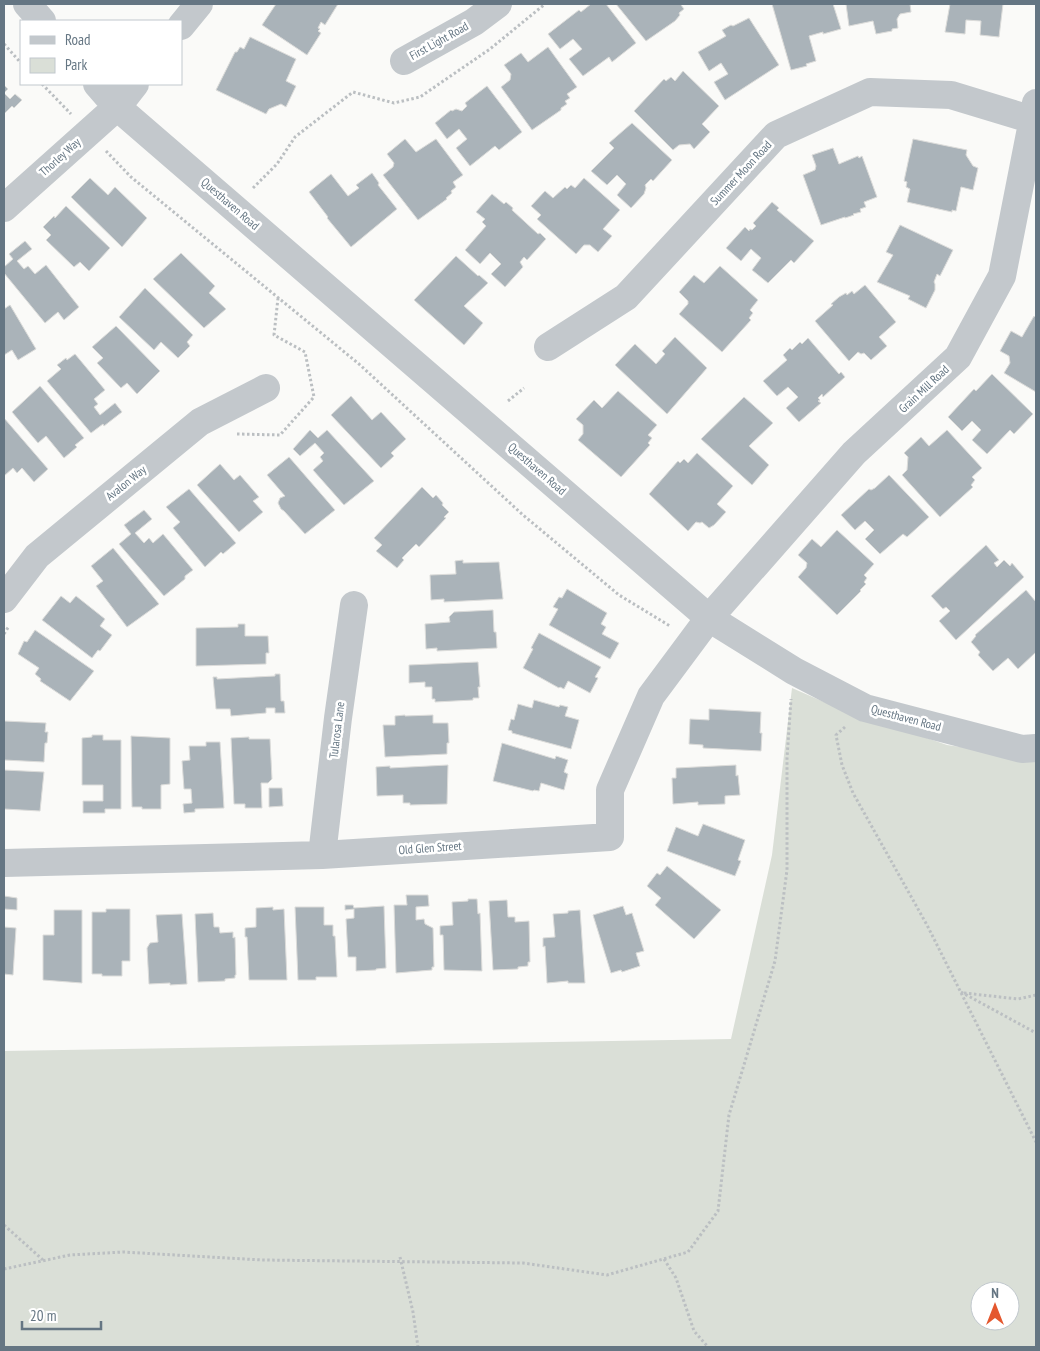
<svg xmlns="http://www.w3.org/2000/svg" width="1040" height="1351" font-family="'PT Sans Narrow',sans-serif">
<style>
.green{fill:#dadfd7;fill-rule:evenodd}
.building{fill:#aab3b9;stroke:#dcdcda}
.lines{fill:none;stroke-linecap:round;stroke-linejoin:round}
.path{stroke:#bbbfc2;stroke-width:3;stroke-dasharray:2.5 2.5;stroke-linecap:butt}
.minor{stroke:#c3c8cc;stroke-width:28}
.labels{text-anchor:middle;stroke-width:5;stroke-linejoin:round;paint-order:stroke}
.street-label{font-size:12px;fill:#657683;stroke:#fff}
</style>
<rect width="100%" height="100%" fill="#fafaf8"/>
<path class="green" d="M 792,688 L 831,705 L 947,745 L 1036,758 L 1036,1347 L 4,1347 L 4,1051 L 731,1039 L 772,855 ZM 980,1291 L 1010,1291 L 1010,1321 L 980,1321 Z"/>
<path class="building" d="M 276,4 L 338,4 L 325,25 L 321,22 L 318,28 L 320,29 L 318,31 L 321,33 L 307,55 L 262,25 Z
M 591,4 L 606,4 L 636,43 L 612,62 L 609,57 L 583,76 L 569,59 L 582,49 L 573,39 L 560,49 L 548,34 L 579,10 L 581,12 Z
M 616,4 L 682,4 L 681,5 L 684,9 L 679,13 L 680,15 L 675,21 L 646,41 Z
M 772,4 L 833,4 L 841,29 L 823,34 L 823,32 L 809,36 L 816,61 L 806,64 L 807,66 L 791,70 Z
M 846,4 L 910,4 L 911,12 L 900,14 L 897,19 L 898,28 L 892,29 L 892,31 L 876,34 L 873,21 L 849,26 Z
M 950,4 L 1003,4 L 999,37 L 980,35 L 981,21 L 966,20 L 965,34 L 945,32 Z
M 749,18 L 779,65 L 725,100 L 714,82 L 728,74 L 721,63 L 709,71 L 698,52 L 726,36 L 722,30 L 731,25 L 733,26 Z
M 250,37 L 296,59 L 286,81 L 296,86 L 286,107 L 281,104 L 269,109 L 266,114 L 216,90 L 235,52 L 237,52 L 240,47 L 244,49 Z
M 548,47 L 577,87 L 567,94 L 570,98 L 565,101 L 567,104 L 561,108 L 561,110 L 532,130 L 501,87 L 510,80 L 511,74 L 504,65 L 521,53 L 528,62 Z
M 683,71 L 719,106 L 702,124 L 710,132 L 694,149 L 690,144 L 679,145 L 673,150 L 634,111 L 664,79 L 666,81 L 671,77 L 675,81 Z
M 4,85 L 8,89 L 4,93 L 10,99 L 15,94 L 22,100 L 14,108 L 12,106 L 4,114 Z
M 487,86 L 522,132 L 499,150 L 495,146 L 470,166 L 456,148 L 467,139 L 459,129 L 447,139 L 435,123 L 451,110 L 452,111 L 456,109 L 462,111 L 467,106 L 465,103 Z
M 632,123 L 672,160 L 653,181 L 651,179 L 645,185 L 646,188 L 644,194 L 631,208 L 617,195 L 626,184 L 617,175 L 607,185 L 591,171 L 614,148 L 609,143 Z
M 405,139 L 416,152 L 436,139 L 463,175 L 453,182 L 456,187 L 451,191 L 452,193 L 446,198 L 447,199 L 418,220 L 383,175 L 393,167 L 394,163 L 387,154 Z
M 913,139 L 967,150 L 966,155 L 973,166 L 978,168 L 973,190 L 961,187 L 956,211 L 952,210 L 952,212 L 907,202 L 910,189 L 906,187 L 907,182 L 904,181 Z
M 833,148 L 839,164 L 858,156 L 859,158 L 862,156 L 877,197 L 864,202 L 866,207 L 860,209 L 861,212 L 853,214 L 854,215 L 845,218 L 845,217 L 821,225 L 803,175 L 815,170 L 816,166 L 812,155 Z
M 372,173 L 379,183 L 378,185 L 397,209 L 351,247 L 327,218 L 328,217 L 309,192 L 331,174 L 348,196 L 359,188 L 356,185 Z
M 90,178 L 108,195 L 115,187 L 147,218 L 122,247 L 71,197 Z
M 584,178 L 620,210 L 603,229 L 612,236 L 598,252 L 590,245 L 584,245 L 576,254 L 537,219 L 541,215 L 531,206 L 545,191 L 553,198 L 565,187 L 567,189 L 571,185 L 575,188 Z
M 492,194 L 504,204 L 506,202 L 513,208 L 512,210 L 538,234 L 540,233 L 546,239 L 527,260 L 524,257 L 520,262 L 523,267 L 505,287 L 491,274 L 501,264 L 490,253 L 480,264 L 465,250 L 486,226 L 482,222 L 485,219 L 476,212 Z
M 772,202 L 779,208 L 777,210 L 814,241 L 794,263 L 791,260 L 768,283 L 752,270 L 761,258 L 751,249 L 741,261 L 726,248 L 745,227 L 749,231 L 750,229 L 752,230 L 756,226 L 753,223 Z
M 66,206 L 110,248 L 89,271 L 80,262 L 74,267 L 46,240 L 51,235 L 43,227 L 54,216 L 55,218 Z
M 900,225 L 953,250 L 940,276 L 937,274 L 934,282 L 935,284 L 935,290 L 926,308 L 908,299 L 910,296 L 877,282 L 893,255 L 886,252 Z
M 25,241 L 32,249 L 17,261 L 24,269 L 28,266 L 35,274 L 46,265 L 79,307 L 64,320 L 58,312 L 45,323 L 4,273 L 4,267 L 13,259 L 9,254 Z
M 181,253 L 215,286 L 209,293 L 226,309 L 204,328 L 153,279 Z
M 456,256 L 478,276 L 479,275 L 488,283 L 464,306 L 483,323 L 464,345 L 414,300 Z
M 720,266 L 758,300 L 750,310 L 753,313 L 749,318 L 751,320 L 722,352 L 679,314 L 688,304 L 688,301 L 679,292 L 694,275 L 704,283 Z
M 865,285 L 896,322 L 879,337 L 887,346 L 871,360 L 864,353 L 861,354 L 858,352 L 849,361 L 815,321 L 833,305 L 831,304 L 839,297 L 846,293 L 847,295 L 852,291 L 854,294 Z
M 145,288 L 193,335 L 187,342 L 190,346 L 178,358 L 161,342 L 154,350 L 119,317 Z
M 10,305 L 36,349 L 18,360 L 12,350 L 4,355 L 4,309 Z
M 1034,316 L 1036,318 L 1036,392 L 1004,373 L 1010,363 L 1009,356 L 1000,351 L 1011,331 L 1022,337 Z
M 116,326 L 160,371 L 137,394 L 127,383 L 121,388 L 97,363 L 103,358 L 92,347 Z
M 675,337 L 707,368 L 667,414 L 615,365 L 635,344 L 656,364 L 665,354 L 662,351 Z
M 808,338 L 839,374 L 841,372 L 845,377 L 823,397 L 822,394 L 818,398 L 820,400 L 818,401 L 821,403 L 799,422 L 786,408 L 798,397 L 788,387 L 777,396 L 763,381 L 787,360 L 783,355 L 790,348 L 792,350 L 800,342 L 802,344 Z
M 75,354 L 105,390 L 94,399 L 98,404 L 94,407 L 100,415 L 115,403 L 122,412 L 104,426 L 103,424 L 91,433 L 47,381 L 61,369 L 57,365 L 66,358 L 67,360 Z
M 992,374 L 1033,414 L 1014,434 L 1010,430 L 987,454 L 972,440 L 981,430 L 972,421 L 962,431 L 948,417 L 974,389 L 976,391 Z
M 40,386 L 84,438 L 75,445 L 77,447 L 64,458 L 46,436 L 38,443 L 12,412 Z
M 618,391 L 657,425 L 648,435 L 652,438 L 648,443 L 650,445 L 621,477 L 578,440 L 583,434 L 583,425 L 576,419 L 594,400 L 602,408 Z
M 351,396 L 372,420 L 381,412 L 406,439 L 391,453 L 394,456 L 381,468 L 331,415 Z
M 744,397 L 773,423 L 749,446 L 769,465 L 752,485 L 701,439 Z
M 4,418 L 48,469 L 34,482 L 22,468 L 17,473 L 13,468 L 4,476 Z
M 310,430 L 318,438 L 327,430 L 374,481 L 344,505 L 313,470 L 323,461 L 320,457 L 324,453 L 315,443 L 300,456 L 293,449 Z
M 947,430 L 982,468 L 972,477 L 975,480 L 971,485 L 973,487 L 940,517 L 902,475 L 907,470 L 908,457 L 904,453 L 921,437 L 929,446 Z
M 697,453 L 733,486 L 717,504 L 726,512 L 714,525 L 709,528 L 702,522 L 700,523 L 696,522 L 688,531 L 649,494 L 678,461 L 680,463 L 684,459 L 688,463 Z
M 289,457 L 335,510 L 305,534 L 284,511 L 281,509 L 278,503 L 280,498 L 285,496 L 267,475 Z
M 220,464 L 234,480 L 240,475 L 259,497 L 253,501 L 263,512 L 239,532 L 197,485 Z
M 889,475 L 929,517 L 907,537 L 903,534 L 880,554 L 865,539 L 874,530 L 865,521 L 855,530 L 841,515 L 869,489 L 871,490 L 875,488 Z
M 422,487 L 433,498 L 436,495 L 443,503 L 442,505 L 449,512 L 444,517 L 446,518 L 419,547 L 416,544 L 402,558 L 404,560 L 397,568 L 376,551 L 382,545 L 374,538 Z
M 189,489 L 236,543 L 223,554 L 221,552 L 205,567 L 173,528 L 180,522 L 166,507 Z
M 144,510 L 152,519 L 135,533 L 144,543 L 149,538 L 153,543 L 163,534 L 193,570 L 185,576 L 185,579 L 164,596 L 119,544 L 131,534 L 124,525 Z
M 837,530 L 874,564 L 864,575 L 867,578 L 864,582 L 866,584 L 860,590 L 861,591 L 837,615 L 798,577 L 806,568 L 807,563 L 798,555 L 812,539 L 821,547 Z
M 986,545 L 999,560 L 994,563 L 997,567 L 1004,560 L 1010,566 L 1012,563 L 1024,577 L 956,640 L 939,621 L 950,611 L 946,607 L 943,609 L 931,596 Z
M 113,548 L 159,604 L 127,627 L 96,586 L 103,581 L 91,566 Z
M 463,560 L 463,563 L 499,562 L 503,599 L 444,602 L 444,599 L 431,600 L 430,575 L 456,574 L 455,561 Z
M 567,589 L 607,613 L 601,624 L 606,627 L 602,634 L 619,643 L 610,659 L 549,625 L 558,609 L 553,607 L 559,597 L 562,598 Z
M 1026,590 L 1036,602 L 1036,652 L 1018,669 L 1008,658 L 993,671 L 978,655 L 980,652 L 971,642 L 976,636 L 975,635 Z
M 61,596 L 70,603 L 76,596 L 105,619 L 100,626 L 112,635 L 100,651 L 98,650 L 92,658 L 42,620 Z
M 493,610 L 494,632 L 496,632 L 497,648 L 437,651 L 437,648 L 426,649 L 425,624 L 450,622 L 449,617 L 454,612 Z
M 238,624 L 245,624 L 245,636 L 268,636 L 269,653 L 266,653 L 266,664 L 196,666 L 196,628 L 238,627 Z
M 35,630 L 94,671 L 70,701 L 40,681 L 41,679 L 35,674 L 39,668 L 18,654 L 24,641 L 27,642 Z
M 539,633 L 601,667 L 595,677 L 598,678 L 590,693 L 568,681 L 564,689 L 560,687 L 559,688 L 523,668 L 533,649 L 531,648 Z
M 478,662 L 480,687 L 478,687 L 479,698 L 473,698 L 473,700 L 435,702 L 435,699 L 432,699 L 432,687 L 425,687 L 425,682 L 409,683 L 409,665 Z
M 275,674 L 280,674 L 281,701 L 284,701 L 285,713 L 275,713 L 275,708 L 266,708 L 266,713 L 231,716 L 230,709 L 216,709 L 213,677 L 217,677 L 217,679 L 275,676 Z
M 534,700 L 559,707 L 560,705 L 568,707 L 565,716 L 579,720 L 571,749 L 512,733 L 512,731 L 508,730 L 511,719 L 514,720 L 518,704 L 532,708 Z
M 709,709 L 761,712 L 760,733 L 762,733 L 761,751 L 703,748 L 703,745 L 689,744 L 690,719 L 709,720 Z
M 405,715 L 405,716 L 433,715 L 433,723 L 448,723 L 449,743 L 447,743 L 447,754 L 385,757 L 383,725 L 395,725 L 395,716 Z
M 4,721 L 46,723 L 45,732 L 48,732 L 47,743 L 45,743 L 44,762 L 4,760 Z
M 92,735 L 103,735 L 103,740 L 121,740 L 121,809 L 105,809 L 105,813 L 83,813 L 83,801 L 103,801 L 103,785 L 82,785 L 82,738 L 92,737 Z
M 131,736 L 170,738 L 170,784 L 161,785 L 161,809 L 142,809 L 142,807 L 132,807 Z
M 249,737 L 249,739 L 270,739 L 272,779 L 268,783 L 261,783 L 262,808 L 245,808 L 245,804 L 234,804 L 231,738 Z
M 206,742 L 220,742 L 224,808 L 195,809 L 195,812 L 184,813 L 183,804 L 192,803 L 191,789 L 184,789 L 182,761 L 190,760 L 189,746 L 206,746 Z
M 502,743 L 555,759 L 556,756 L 568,760 L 564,772 L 568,774 L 564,790 L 541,783 L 539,791 L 534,790 L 533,791 L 493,781 Z
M 448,765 L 447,804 L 410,805 L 410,803 L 403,803 L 403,795 L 377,796 L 376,767 L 390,766 L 390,768 Z
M 736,765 L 736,776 L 738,775 L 740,795 L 725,796 L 725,804 L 698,805 L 698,802 L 673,804 L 672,778 L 676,778 L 676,768 Z
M 4,770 L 44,772 L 40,811 L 4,809 Z
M 269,788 L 282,788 L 283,806 L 269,807 Z
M 703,824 L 745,840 L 738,860 L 741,861 L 735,876 L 667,851 L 676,827 L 698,836 Z
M 667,866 L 721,910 L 694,939 L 655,905 L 661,898 L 647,886 L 657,873 L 660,875 Z
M 406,895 L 428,895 L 429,906 L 416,907 L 416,920 L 424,919 L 425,924 L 433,928 L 434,967 L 432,967 L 432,970 L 396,973 L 394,905 L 407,905 Z
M 4,896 L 17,898 L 17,910 L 4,909 Z
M 468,899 L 477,899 L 478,914 L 480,913 L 482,971 L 444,970 L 443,935 L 440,935 L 440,926 L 453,925 L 452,902 L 468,901 Z
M 507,900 L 508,917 L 515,917 L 515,922 L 529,921 L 530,962 L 528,962 L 528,966 L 518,967 L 518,969 L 493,970 L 489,901 Z
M 345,905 L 353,905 L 354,908 L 384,906 L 386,968 L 376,969 L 376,970 L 356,971 L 356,957 L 348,957 L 346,919 L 354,918 L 354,909 L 345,910 Z
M 623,906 L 626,915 L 632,913 L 644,951 L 636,953 L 640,966 L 622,972 L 621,970 L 611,973 L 593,915 Z
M 273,907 L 273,910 L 284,909 L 287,980 L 249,980 L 247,937 L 245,937 L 245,928 L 256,927 L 256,908 Z
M 295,907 L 324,907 L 324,925 L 333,925 L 333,936 L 335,936 L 337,977 L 316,977 L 316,980 L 298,980 Z
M 106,909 L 130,909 L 130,961 L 122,961 L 122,976 L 102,976 L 102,974 L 92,974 L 92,912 L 106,912 Z
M 54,910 L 82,910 L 82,983 L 43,980 L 43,935 L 54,935 Z
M 580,910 L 585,983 L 568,983 L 568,981 L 547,983 L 545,946 L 543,947 L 543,938 L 555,937 L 553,914 L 568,913 L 568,911 Z
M 213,913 L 214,927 L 219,927 L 220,933 L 233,932 L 233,938 L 235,937 L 236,975 L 235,975 L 235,978 L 225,979 L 225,981 L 198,982 L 195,914 Z
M 182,914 L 187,984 L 170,985 L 170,983 L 149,984 L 147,948 L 150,943 L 158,942 L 156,915 Z
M 4,927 L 16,928 L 13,975 L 4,974 Z"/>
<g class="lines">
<path class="path" d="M 4,44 L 21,63
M 42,84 L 71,114
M 106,151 L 131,177 L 359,364 L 523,515 L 619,595 L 670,626
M 253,188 L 277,164 L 295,137 L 353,92 L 394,103 L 420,97 L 490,49 L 545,4
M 508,401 L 524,388
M 237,434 L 280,435 L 314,397 L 305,352 L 274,335 L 278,298
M 4,634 L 9,626
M 845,727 L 836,735 L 842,765 L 853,793 L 927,925 L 1036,1142
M 961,992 L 1036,1033
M 964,993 L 1018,999 L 1036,995
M 4,1225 L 43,1260
M 400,1257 L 413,1312 L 418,1347
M 664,1259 L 676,1278 L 694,1331 L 708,1347
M 4,1269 L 70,1255 L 123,1252 L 262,1260 L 523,1263 L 607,1275 L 688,1252 L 718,1211 L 729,1115 L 775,961 L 787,870 L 787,758 L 791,699"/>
<path class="minor" d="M 27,4 L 42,21
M 181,26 L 199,4
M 404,61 L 474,22 L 498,4
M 97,84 L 117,107 L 709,618 L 794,671 L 865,708 L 1022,749 L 1036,748
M 4,208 L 117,107 L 135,84
M 548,347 L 626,297 L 776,135 L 870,92 L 951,95 L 1033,120
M 4,599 L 37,556 L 200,422 L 266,388
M 322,855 L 338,718 L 354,605
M 4,863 L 322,855 L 610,837 L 610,790 L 651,696 L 709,618 L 854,453 L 958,357 L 1002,276 L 1036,103"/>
</g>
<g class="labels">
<g class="street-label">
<text transform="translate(439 41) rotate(-29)" y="4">First Light Road</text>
<text transform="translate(60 157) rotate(-42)" y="4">Thorley Way</text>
<text transform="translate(741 173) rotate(-47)" y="4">Summer Moon Road</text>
<text transform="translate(230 204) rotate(41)" y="4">Questhaven Road</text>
<text transform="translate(924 389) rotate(-43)" y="4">Grain Mill Road</text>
<text transform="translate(537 469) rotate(41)" y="4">Questhaven Road</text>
<text transform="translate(126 483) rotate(-39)" y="4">Avalon Way</text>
<text transform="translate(906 718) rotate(15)" y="4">Questhaven Road</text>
<text transform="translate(337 730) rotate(-83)" y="4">Tularosa Lane</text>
<text transform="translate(430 848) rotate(-4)" y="4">Old Glen Street</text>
</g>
</g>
<rect width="1040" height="1351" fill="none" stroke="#657683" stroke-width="10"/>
<rect x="20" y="20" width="162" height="65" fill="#ffffff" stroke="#c1c8cd"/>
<rect x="30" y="36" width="25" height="8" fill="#c3c8cc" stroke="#c1c8cd"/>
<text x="65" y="45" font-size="15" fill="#657683">Road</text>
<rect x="30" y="58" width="25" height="15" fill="#dadfd7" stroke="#c1c8cd"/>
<text x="65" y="70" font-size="15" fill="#657683">Park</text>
<g transform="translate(995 1306)"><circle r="24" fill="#ffffff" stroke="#c1c8cd"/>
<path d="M0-4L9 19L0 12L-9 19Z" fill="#e4572e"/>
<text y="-8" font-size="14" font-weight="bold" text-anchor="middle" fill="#657683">N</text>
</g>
<path d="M22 1321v8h79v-8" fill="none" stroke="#657683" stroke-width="2.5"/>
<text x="30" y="1321" font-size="15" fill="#657683" stroke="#ffffff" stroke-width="4" paint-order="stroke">20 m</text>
</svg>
